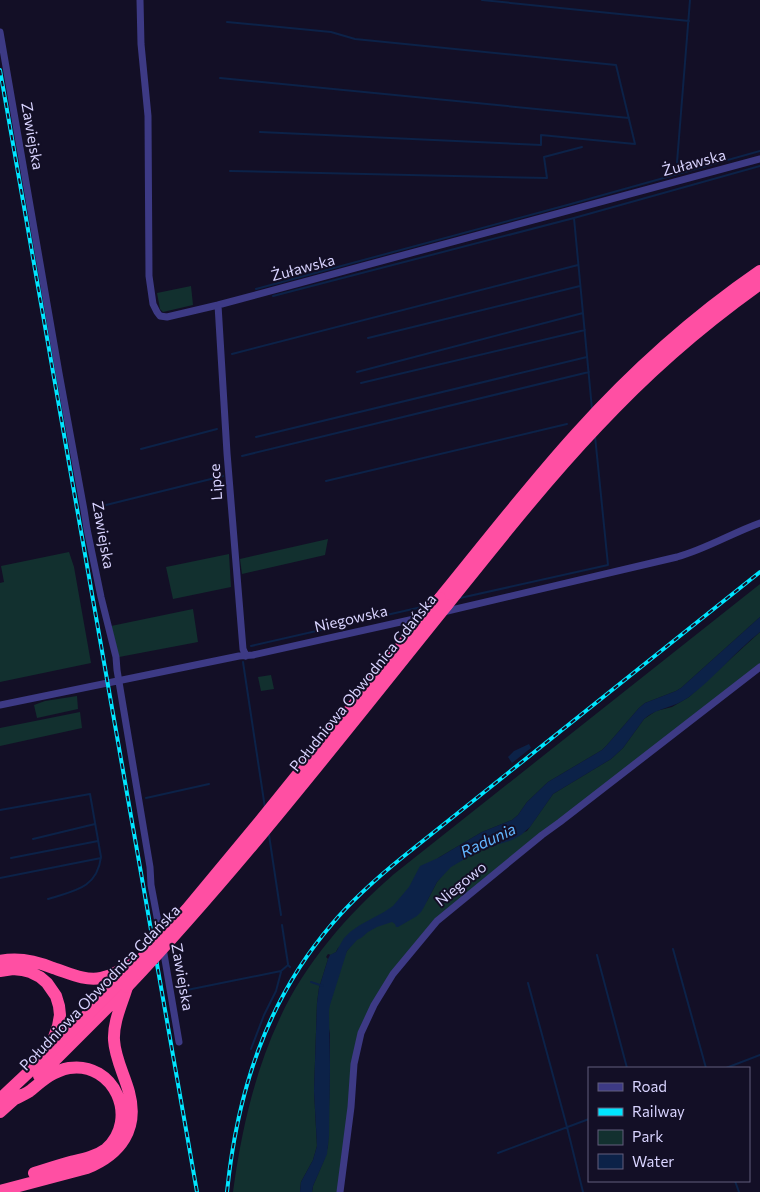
<svg xmlns="http://www.w3.org/2000/svg" width="760" height="1192" font-family="Commissioner,sans-serif">
<style>
.green{fill:#12302f}
.water{fill:#0c2248}
.lines{fill:none;stroke-linecap:round;stroke-linejoin:round}
.stream{stroke:#0c2248;stroke-width:2}
.street{stroke:#3d3a85;stroke-width:7}
.highway{stroke:#ff4fa3;stroke-width:12}
.rail-casing{stroke:#00e5ff;stroke-width:4}
.rail{stroke:#130f26;stroke-width:2;stroke-dasharray:5.5;stroke-linecap:butt}
.highway-bridge{stroke:#ff4fa3;stroke-width:12}
.labels{text-anchor:middle;stroke-width:4;stroke-linejoin:round;paint-order:stroke}
.street-label{font-size:15px;fill:#d9d4ff;stroke:#130f26}
.water-label{font-size:16px;font-style:italic;fill:#62b6ff;stroke:#130f26}
</style>
<rect width="100%" height="100%" fill="#130f26"/>
<path class="green" d="M 191,286 L 193,305 L 163,312 L 160,309 L 157,293 Z
M 328,539 L 325,555 L 242,574 L 240,559 Z
M 69,552 L 74,567 L 91,663 L 0,682 L 0,583 L 4,582 L 1,566 Z
M 229,554 L 231,587 L 173,599 L 166,567 Z
M 760,584 L 760,617 L 681,688 L 676,691 L 645,703 L 639,708 L 607,745 L 602,750 L 548,782 L 527,802 L 518,815 L 512,820 L 482,832 L 438,858 L 418,896 L 338,948 L 336,952 L 331,955 L 328,954 L 326,957 L 328,959 L 319,988 L 317,1003 L 314,1091 L 317,1146 L 313,1160 L 301,1182 L 300,1192 L 233,1192 C 241,1133 254,1074 279,1020 C 305,963 347,915 394,874 Z
M 193,609 L 198,642 L 119,657 L 111,626 Z
M 760,632 L 760,665 L 436,920 L 397,966 L 361,1028 L 339,1192 L 312,1192 L 313,1186 L 324,1160 L 328,1146 L 330,1067 L 330,1034 L 327,1019 L 329,985 L 347,951 L 359,935 L 427,901 L 437,882 L 445,872 L 446,868 L 464,859 L 480,850 L 527,831 L 553,794 L 611,759 L 623,748 L 644,719 L 656,711 L 672,707 L 689,697 Z
M 271,675 L 274,689 L 261,691 L 258,677 Z
M 77,696 L 78,709 L 37,718 L 34,705 L 45,701 Z
M 80,712 L 82,728 L 0,746 L 0,728 Z"/>
<path class="water" d="M 760,617 L 760,632 C 735,652 714,678 689,697 C 674,708 658,707 644,719 L 623,748 L 611,759 L 553,794 L 530,827 L 521,835 L 512,840 L 480,850 L 451,867 L 437,882 L 424,907 L 421,912 L 417,916 L 398,927 L 396,927 L 395,924 L 392,922 L 377,927 L 368,932 L 361,938 L 357,940 L 347,951 L 330,1005 L 329,1011 L 330,1067 L 329,1136 L 327,1154 L 313,1186 L 312,1192 L 300,1192 L 301,1182 L 313,1160 L 317,1146 L 314,1091 L 317,1003 L 319,988 L 328,959 L 330,955 L 336,952 L 344,938 L 350,932 L 360,925 L 384,912 L 393,906 L 409,887 L 420,866 L 438,858 L 482,832 L 512,820 L 518,815 L 527,802 L 548,782 L 602,750 L 607,745 L 639,708 L 645,703 L 676,691 L 681,688 Z
M 529,744 L 531,748 L 512,763 L 508,757 L 514,751 Z"/>
<g class="lines">
<path class="stream" d="M 482,0 L 689,21
M 227,22 L 331,32 L 355,39 L 616,65 L 635,144 L 541,135 L 541,145 L 260,132
M 220,78 L 629,118
M 230,171 L 547,178 L 544,157 L 582,147
M 676,175 L 690,0
M 574,218 L 592,409
M 256,289 L 571,204 L 760,151
M 273,296 L 574,218 L 760,166
M 368,338 L 580,286
M 232,354 L 578,265
M 357,372 L 583,313
M 361,383 L 585,330
M 256,437 L 587,357
M 141,449 L 217,429
M 242,456 L 589,372
M 326,481 L 567,424
M 102,506 L 223,476
M 460,598 L 608,565 L 595,436
M 251,646 L 426,606
M 243,662 L 265,808
M 146,798 L 209,784
M 0,810 L 90,794 L 101,857 C 97,889 73,891 48,899
M 269,835 L 281,915
M 33,839 L 95,824
M 11,858 L 98,841
M 0,878 L 101,858
M 282,925 L 288,964
M 673,949 L 706,1068
M 597,955 L 627,1068
M 311,982 L 323,986
M 528,983 L 567,1127 L 583,1192
M 182,991 L 281,971 L 288,965 L 290,967
M 251,1049 L 264,1015 L 276,991 L 281,972
M 726,1068 L 760,1055
M 498,1153 L 589,1119
M 735,1181 L 739,1192"/>
<path class="street" d="M 140,0 L 141,44 L 148,116 L 149,276 L 153,304 L 157,312 L 160,316 L 167,317 L 218,305 L 760,159
M 0,32 L 59,373 L 84,510 L 87,529 L 101,597 L 116,657 L 117,670 L 150,867 L 151,885 L 161,938
M 218,305 L 227,453 L 243,649 L 246,656
M 443,612 L 677,557 C 706,549 732,533 760,523
M 0,705 L 239,656 L 253,655 L 423,617
M 163,948 L 179,1042
M 340,1192 L 351,1107 L 354,1064 L 361,1033 L 374,1005 L 393,974 L 437,921 L 542,835 L 560,822 L 760,667"/>
<path class="highway" d="M 440,598 C 485,543 528,487 576,434 C 630,374 693,317 760,271
M 447,605 C 496,544 544,483 597,427 C 646,374 701,326 760,284
M 0,961 C 18,957 36,961 53,968 C 69,973 84,981 101,978 C 113,976 123,969 132,962
M 0,971 L 13,969 L 22,970 L 30,972 L 40,977 L 47,983 L 56,996 L 59,1006 L 60,1015 L 58,1026 L 48,1054 L 0,1099
M 39,1076 L 124,991
M 13,1100 C 19,1097 25,1094 30,1091 C 42,1081 53,1071 69,1068 C 114,1061 140,1119 106,1149 C 95,1157 83,1159 70,1162 C 58,1165 46,1170 34,1173
M 0,1112 L 19,1095
M 0,1191 L 87,1168 C 121,1154 139,1129 129,1092 C 124,1074 115,1058 114,1040 C 113,1022 122,1004 127,987"/>
<defs>
<path id="rail" d="M 0,70 L 197,1192
M 227,1192 C 237,1093 266,1001 332,924 C 353,899 378,877 404,856 L 760,572"/>
</defs>
<use href="#rail" class="rail-casing"/>
<use href="#rail" class="rail"/>
<path class="highway-bridge" d="M 127,987 C 241,866 343,734 447,605
M 48,1054 L 125,977 L 187,909 L 260,821 L 440,598"/>
</g>
<g class="labels">
<g class="street-label">
<text transform="translate(32 136) rotate(80)" y="5">Zawiejska</text>
<text transform="translate(694 163) rotate(-15)" y="5">Żuławska</text>
<text transform="translate(303 268) rotate(-15)" y="5">Żuławska</text>
<text transform="translate(216 482) rotate(-94)" y="5">Lipce</text>
<text transform="translate(103 535) rotate(80)" y="5">Zawiejska</text>
<text transform="translate(351 619) rotate(-13)" y="5">Niegowska</text>
<text transform="translate(363 683) rotate(-51)" y="5">Południowa Obwodnica Gdańska</text>
<text transform="translate(461 884) rotate(-39)" y="5">Niegowo</text>
<text transform="translate(182 977) rotate(80)" y="5">Zawiejska</text>
<text transform="translate(100 988) rotate(-46)" y="5">Południowa Obwodnica Gdańska</text>
</g>
<g class="water-label">
<text transform="translate(488 840) rotate(-25)" y="6">Radunia</text>
</g>
</g>
<rect x="588" y="1067" width="162" height="115" fill="#130f26" stroke="#625e7d"/>
<rect x="598" y="1083" width="25" height="8" fill="#3d3a85" stroke="#625e7d"/>
<text x="632" y="1092" font-size="15" fill="#d9d4ff">Road</text>
<rect x="598" y="1108" width="25" height="8" fill="#00e5ff" stroke="#625e7d"/>
<text x="632" y="1117" font-size="15" fill="#d9d4ff">Railway</text>
<rect x="598" y="1130" width="25" height="15" fill="#12302f" stroke="#625e7d"/>
<text x="632" y="1142" font-size="15" fill="#d9d4ff">Park</text>
<rect x="598" y="1154" width="25" height="15" fill="#0c2248" stroke="#625e7d"/>
<text x="632" y="1167" font-size="15" fill="#d9d4ff">Water</text>
</svg>
